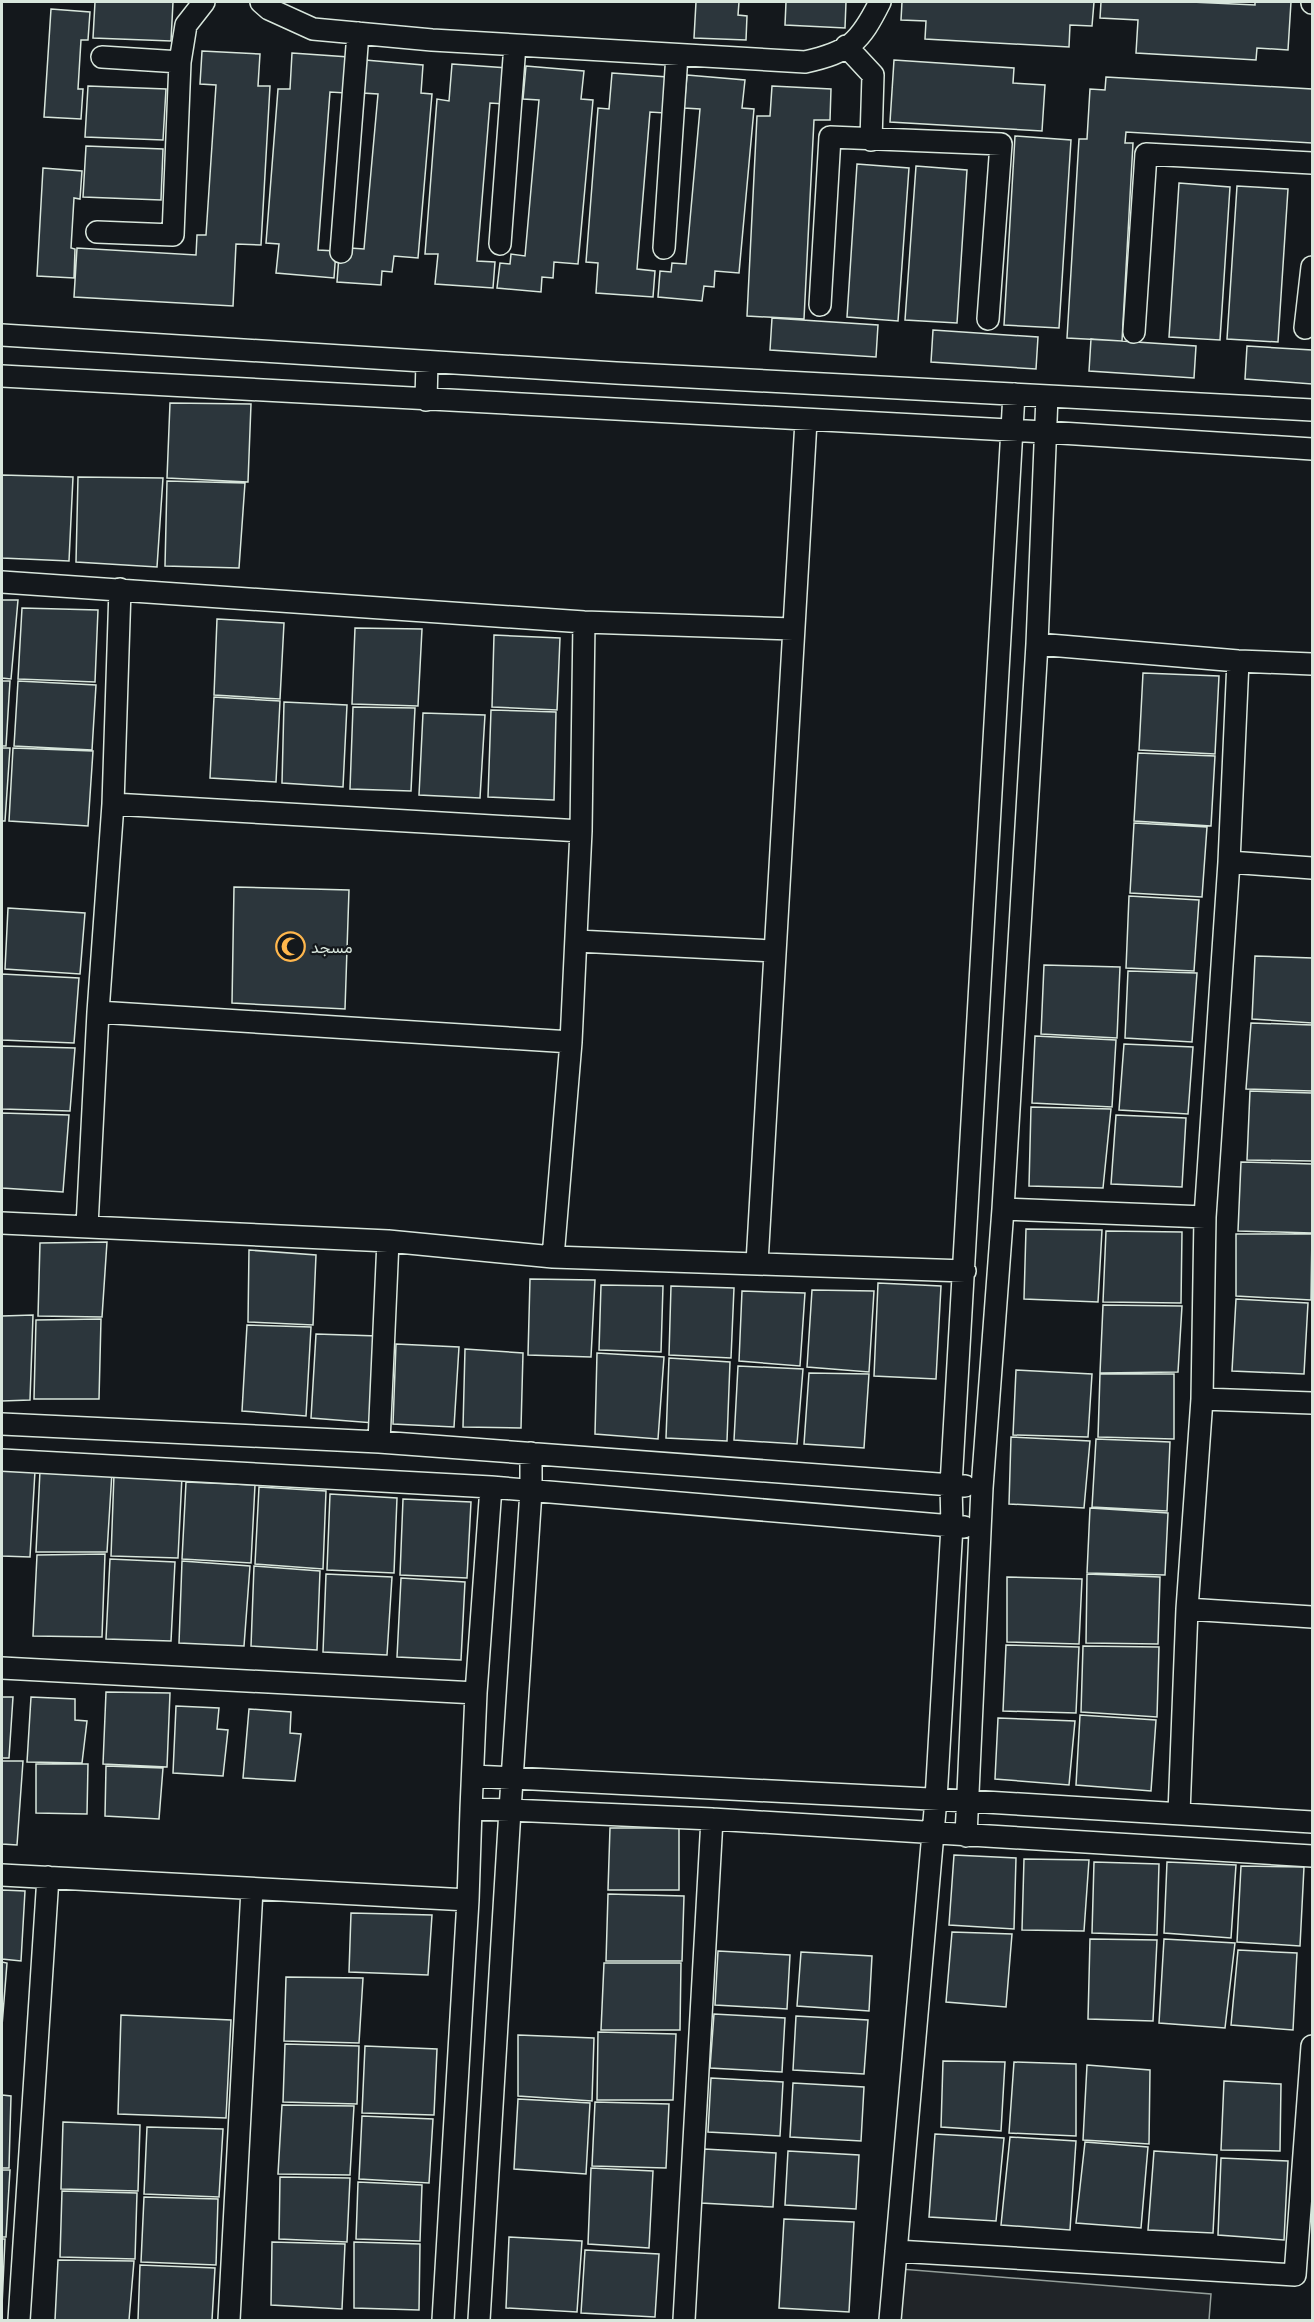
<svg xmlns="http://www.w3.org/2000/svg" width="1314" height="2322" font-family="'Crimson Pro',Vazirmatn,serif">
<style>
.green{fill:#202428;stroke:#939e99;stroke-width:1.5}
.building{fill:#2c363c;stroke:#d8e6dc;stroke-width:1.5}
.lines{fill:none;stroke-linecap:round;stroke-linejoin:round}
.minor-casing{stroke:#d8e6dc;stroke-width:24}
.minor{stroke:#14181c;stroke-width:21}
.labels{text-anchor:middle;stroke-width:4.5;stroke-linejoin:round;paint-order:stroke}
.poi-label{font-size:16px;fill:#d8e6dc;stroke:#14181c;text-anchor:start}
</style>
<rect width="100%" height="100%" fill="#14181c"/>
<path class="green" d="M 901,2269 L 1211,2294 L 1209,2320 L 898,2320 Z"/>
<path class="building" d="M 95,2 L 173,2 L 171,41 L 93,38 Z
M 696,2 L 739,2 L 738,15 L 747,16 L 746,40 L 694,38 Z
M 786,2 L 846,2 L 845,28 L 785,25 Z
M 902,2 L 1094,2 L 1092,26 L 1070,25 L 1069,47 L 925,39 L 926,21 L 901,20 Z
M 1101,2 L 1191,2 L 1255,5 L 1255,2 L 1291,2 L 1288,50 L 1257,48 L 1256,60 L 1136,53 L 1138,20 L 1100,18 Z
M 51,9 L 90,12 L 88,40 L 81,40 L 78,89 L 83,89 L 81,119 L 44,117 Z
M 202,51 L 260,54 L 258,86 L 270,86 L 261,245 L 236,244 L 233,306 L 74,297 L 77,248 L 196,255 L 197,235 L 206,235 L 216,85 L 200,84 Z
M 292,53 L 349,57 L 346,93 L 330,92 L 318,250 L 336,251 L 334,278 L 276,273 L 279,244 L 266,243 L 278,89 L 290,89 Z
M 365,60 L 423,65 L 421,93 L 432,94 L 418,258 L 394,256 L 392,272 L 382,271 L 381,285 L 337,282 L 339,256 L 350,248 L 364,249 L 378,94 L 362,93 Z
M 894,60 L 1014,68 L 1013,83 L 1045,85 L 1042,131 L 890,122 Z
M 452,64 L 508,68 L 505,104 L 490,103 L 477,261 L 495,262 L 493,288 L 435,284 L 438,254 L 425,254 L 437,99 L 449,101 Z
M 526,66 L 584,71 L 581,99 L 593,100 L 578,264 L 554,262 L 553,278 L 542,277 L 541,292 L 497,288 L 500,263 L 510,264 L 511,254 L 525,256 L 539,100 L 523,99 Z
M 612,73 L 668,77 L 665,113 L 650,112 L 637,269 L 655,271 L 653,297 L 596,293 L 598,263 L 586,262 L 598,108 L 609,109 Z
M 687,75 L 745,80 L 742,108 L 754,109 L 739,273 L 715,271 L 714,287 L 704,286 L 702,301 L 658,297 L 660,271 L 671,272 L 672,263 L 686,264 L 700,109 L 684,108 Z
M 1106,77 L 1312,89 L 1312,143 L 1126,132 L 1125,143 L 1133,143 L 1122,341 L 1067,338 L 1079,139 L 1087,139 L 1090,89 L 1105,90 Z
M 88,86 L 166,89 L 163,140 L 85,137 Z
M 772,86 L 831,89 L 830,120 L 814,120 L 804,319 L 747,316 L 757,116 L 770,116 Z
M 1015,136 L 1071,140 L 1059,328 L 1004,325 Z
M 86,146 L 163,149 L 161,200 L 83,197 Z
M 857,164 L 909,168 L 898,321 L 847,317 Z
M 916,166 L 967,170 L 957,323 L 905,320 Z
M 43,168 L 82,171 L 80,199 L 74,198 L 71,248 L 75,249 L 74,278 L 37,276 Z
M 1179,183 L 1230,187 L 1220,340 L 1169,337 Z
M 1237,186 L 1288,189 L 1278,342 L 1227,339 Z
M 772,318 L 878,325 L 876,357 L 770,350 Z
M 933,330 L 1038,337 L 1036,369 L 931,362 Z
M 1091,339 L 1196,346 L 1194,378 L 1089,371 Z
M 1247,346 L 1312,350 L 1312,384 L 1245,379 Z
M 170,403 L 251,404 L 248,482 L 167,478 Z
M 2,475 L 73,477 L 69,561 L 2,558 Z
M 78,477 L 163,478 L 157,567 L 76,562 Z
M 167,481 L 245,483 L 239,568 L 165,566 Z
M 2,600 L 18,600 L 11,679 L 2,678 Z
M 22,608 L 98,610 L 95,682 L 18,679 Z
M 217,619 L 284,623 L 280,699 L 214,695 Z
M 355,628 L 422,629 L 418,706 L 352,704 Z
M 494,635 L 560,638 L 557,710 L 492,707 Z
M 1143,673 L 1219,676 L 1215,754 L 1139,750 Z
M 2,681 L 10,681 L 6,746 L 2,746 Z
M 18,681 L 96,685 L 92,750 L 14,746 Z
M 214,697 L 280,701 L 276,782 L 210,778 Z
M 284,702 L 347,705 L 343,787 L 282,783 Z
M 353,707 L 415,708 L 411,791 L 350,789 Z
M 491,710 L 556,712 L 554,800 L 488,797 Z
M 423,713 L 485,715 L 480,798 L 419,795 Z
M 2,748 L 10,748 L 5,821 L 2,821 Z
M 13,748 L 93,751 L 88,826 L 9,821 Z
M 1138,753 L 1215,756 L 1211,826 L 1134,821 Z
M 1134,823 L 1207,827 L 1202,897 L 1130,893 Z
M 234,887 L 349,890 L 345,1009 L 232,1003 Z
M 1129,896 L 1199,900 L 1194,971 L 1126,968 Z
M 8,908 L 85,913 L 80,974 L 5,969 Z
M 1255,956 L 1312,958 L 1312,1023 L 1252,1019 Z
M 1044,965 L 1120,967 L 1117,1038 L 1041,1034 Z
M 1128,971 L 1197,973 L 1192,1042 L 1125,1038 Z
M 2,974 L 79,978 L 74,1043 L 2,1040 Z
M 1251,1023 L 1312,1025 L 1312,1091 L 1246,1089 Z
M 1035,1036 L 1116,1040 L 1112,1107 L 1032,1103 Z
M 1124,1044 L 1193,1047 L 1188,1114 L 1119,1110 Z
M 2,1046 L 75,1048 L 70,1111 L 2,1109 Z
M 1250,1091 L 1312,1093 L 1312,1161 L 1247,1160 Z
M 1031,1107 L 1111,1109 L 1103,1188 L 1029,1186 Z
M 2,1113 L 69,1115 L 63,1192 L 2,1188 Z
M 1116,1115 L 1186,1118 L 1182,1187 L 1111,1184 Z
M 1241,1162 L 1312,1164 L 1312,1233 L 1238,1231 Z
M 1026,1229 L 1102,1230 L 1098,1302 L 1024,1299 Z
M 1106,1231 L 1182,1232 L 1181,1303 L 1103,1302 Z
M 1236,1234 L 1312,1234 L 1311,1300 L 1236,1296 Z
M 107,1242 L 102,1317 L 38,1316 L 40,1243 Z
M 249,1250 L 316,1255 L 313,1325 L 248,1322 Z
M 530,1279 L 595,1280 L 591,1357 L 528,1355 Z
M 878,1283 L 941,1286 L 936,1379 L 874,1376 Z
M 601,1285 L 663,1286 L 661,1352 L 599,1350 Z
M 671,1286 L 734,1288 L 731,1358 L 669,1355 Z
M 812,1290 L 874,1291 L 869,1372 L 807,1367 Z
M 742,1291 L 805,1293 L 800,1366 L 739,1361 Z
M 1236,1299 L 1308,1303 L 1304,1374 L 1232,1371 Z
M 1103,1305 L 1182,1306 L 1178,1372 L 1100,1373 Z
M 33,1315 L 30,1400 L 2,1401 L 2,1316 Z
M 101,1319 L 99,1399 L 34,1399 L 36,1320 Z
M 247,1325 L 311,1327 L 306,1416 L 242,1411 Z
M 316,1334 L 378,1336 L 374,1423 L 311,1418 Z
M 396,1344 L 459,1347 L 454,1427 L 393,1424 Z
M 465,1349 L 523,1353 L 521,1428 L 463,1427 Z
M 597,1353 L 664,1357 L 658,1439 L 595,1434 Z
M 669,1358 L 730,1362 L 727,1441 L 666,1438 Z
M 738,1366 L 803,1369 L 797,1444 L 734,1440 Z
M 1016,1370 L 1092,1374 L 1088,1437 L 1013,1435 Z
M 809,1373 L 869,1374 L 864,1448 L 804,1444 Z
M 1100,1374 L 1174,1374 L 1174,1439 L 1098,1437 Z
M 1011,1437 L 1090,1441 L 1084,1508 L 1009,1504 Z
M 1096,1439 L 1170,1442 L 1167,1511 L 1092,1507 Z
M 2,1470 L 35,1471 L 30,1557 L 2,1556 Z
M 40,1471 L 112,1472 L 107,1552 L 36,1552 Z
M 114,1474 L 182,1476 L 178,1558 L 111,1556 Z
M 186,1482 L 255,1485 L 251,1563 L 182,1559 Z
M 259,1487 L 326,1491 L 323,1569 L 255,1564 Z
M 330,1494 L 397,1498 L 394,1573 L 327,1570 Z
M 403,1499 L 471,1502 L 467,1578 L 400,1575 Z
M 1090,1508 L 1168,1513 L 1165,1575 L 1087,1573 Z
M 105,1554 L 102,1637 L 33,1636 L 37,1555 Z
M 110,1559 L 175,1562 L 171,1641 L 106,1639 Z
M 182,1561 L 250,1566 L 244,1646 L 179,1643 Z
M 254,1566 L 320,1571 L 317,1650 L 251,1646 Z
M 326,1574 L 392,1577 L 387,1655 L 323,1652 Z
M 1087,1574 L 1160,1577 L 1158,1644 L 1086,1643 Z
M 1007,1577 L 1082,1579 L 1079,1644 L 1007,1642 Z
M 401,1578 L 465,1582 L 461,1660 L 397,1657 Z
M 1006,1645 L 1079,1647 L 1076,1713 L 1003,1711 Z
M 1083,1646 L 1159,1647 L 1157,1717 L 1081,1712 Z
M 106,1692 L 170,1693 L 167,1767 L 103,1764 Z
M 2,1697 L 13,1697 L 9,1758 L 2,1758 Z
M 31,1697 L 75,1699 L 75,1720 L 87,1721 L 82,1763 L 27,1762 Z
M 176,1706 L 219,1708 L 217,1729 L 228,1730 L 223,1776 L 173,1773 Z
M 249,1709 L 291,1712 L 290,1733 L 301,1734 L 295,1781 L 243,1778 Z
M 1080,1715 L 1156,1720 L 1151,1791 L 1076,1785 Z
M 998,1718 L 1075,1721 L 1069,1785 L 995,1779 Z
M 2,1761 L 23,1761 L 17,1845 L 2,1844 Z
M 36,1764 L 88,1764 L 87,1814 L 36,1813 Z
M 106,1766 L 163,1768 L 159,1819 L 105,1816 Z
M 610,1828 L 679,1828 L 679,1890 L 608,1890 Z
M 954,1855 L 1016,1858 L 1014,1929 L 949,1925 Z
M 1024,1859 L 1089,1860 L 1084,1931 L 1022,1930 Z
M 1094,1862 L 1159,1864 L 1157,1935 L 1092,1933 Z
M 1167,1862 L 1236,1865 L 1231,1938 L 1164,1933 Z
M 1241,1866 L 1304,1867 L 1300,1946 L 1237,1942 Z
M 2,1890 L 25,1891 L 21,1961 L 2,1959 Z
M 608,1894 L 684,1896 L 682,1961 L 606,1961 Z
M 351,1913 L 432,1915 L 428,1975 L 349,1972 Z
M 952,1932 L 1012,1934 L 1006,2007 L 946,2002 Z
M 1090,1939 L 1157,1940 L 1153,2021 L 1088,2019 Z
M 1164,1939 L 1235,1943 L 1225,2028 L 1159,2023 Z
M 1238,1950 L 1297,1953 L 1293,2030 L 1231,2025 Z
M 718,1951 L 790,1955 L 787,2009 L 715,2005 Z
M 801,1952 L 872,1956 L 869,2011 L 797,2006 Z
M 2,1962 L 7,1963 L 2,2026 Z
M 604,1963 L 681,1963 L 680,2030 L 601,2030 Z
M 286,1977 L 363,1978 L 359,2043 L 284,2041 Z
M 714,2014 L 785,2018 L 782,2072 L 710,2068 Z
M 121,2015 L 231,2020 L 226,2118 L 118,2114 Z
M 796,2016 L 868,2020 L 864,2074 L 793,2070 Z
M 598,2032 L 676,2034 L 673,2100 L 597,2100 Z
M 518,2035 L 594,2038 L 592,2101 L 518,2096 Z
M 285,2044 L 359,2046 L 357,2104 L 283,2102 Z
M 365,2046 L 437,2049 L 434,2115 L 362,2113 Z
M 943,2061 L 1005,2062 L 1001,2131 L 941,2127 Z
M 1014,2062 L 1076,2064 L 1076,2136 L 1009,2133 Z
M 1087,2065 L 1150,2070 L 1149,2144 L 1083,2140 Z
M 711,2078 L 783,2082 L 780,2136 L 708,2132 Z
M 1224,2081 L 1281,2084 L 1280,2151 L 1221,2150 Z
M 793,2083 L 864,2087 L 861,2141 L 790,2137 Z
M 2,2095 L 11,2096 L 9,2168 L 2,2168 Z
M 518,2099 L 590,2103 L 586,2174 L 514,2169 Z
M 595,2102 L 669,2104 L 666,2168 L 592,2166 Z
M 282,2105 L 354,2106 L 350,2175 L 278,2174 Z
M 362,2116 L 433,2119 L 429,2183 L 359,2179 Z
M 63,2122 L 140,2125 L 138,2191 L 61,2189 Z
M 147,2127 L 223,2129 L 219,2197 L 144,2194 Z
M 935,2134 L 1004,2138 L 996,2221 L 929,2217 Z
M 1010,2137 L 1076,2141 L 1070,2230 L 1001,2225 Z
M 1085,2142 L 1148,2147 L 1141,2228 L 1076,2223 Z
M 704,2149 L 776,2153 L 773,2207 L 701,2203 Z
M 788,2151 L 859,2155 L 856,2209 L 785,2205 Z
M 1154,2151 L 1217,2155 L 1213,2233 L 1148,2230 Z
M 1221,2158 L 1288,2161 L 1284,2240 L 1218,2235 Z
M 591,2168 L 653,2171 L 649,2248 L 588,2244 Z
M 2,2170 L 10,2170 L 6,2237 L 2,2237 Z
M 280,2177 L 350,2178 L 347,2242 L 279,2239 Z
M 358,2182 L 422,2185 L 420,2241 L 356,2239 Z
M 62,2191 L 137,2193 L 135,2259 L 60,2257 Z
M 144,2197 L 218,2199 L 216,2265 L 141,2262 Z
M 784,2219 L 854,2222 L 849,2312 L 779,2308 Z
M 509,2237 L 582,2241 L 577,2312 L 506,2308 Z
M 2,2239 L 5,2239 L 2,2306 Z
M 272,2242 L 345,2244 L 342,2309 L 271,2305 Z
M 354,2242 L 420,2244 L 419,2310 L 354,2308 Z
M 585,2250 L 659,2254 L 655,2317 L 581,2313 Z
M 58,2260 L 134,2261 L 129,2320 L 55,2320 Z
M 140,2265 L 215,2268 L 212,2320 L 138,2320 Z"/>
<g class="lines">
<defs>
<path id="minor" d="M 261,2 L 269,9 L 313,29 L 432,40 L 805,62 C 850,52 860,42 880,2
M 1312,2 L 1312,3
M 846,46 L 873,75 L 871,140
M 180,62 L 186,25 L 204,2
M 97,232 L 173,235 L 180,62 L 102,57
M 500,244 L 515,45
M 664,248 L 677,55
M 341,252 L 358,33
M 820,305 L 830,137 L 1001,144 L 988,319
M 1305,328 L 1312,267
M 1134,332 L 1146,154 L 1312,163
M 2,335 L 616,373 L 1312,410
M 2,376 L 1045,432 L 1312,449
M 426,400 L 427,362
M 2,582 L 584,622 L 793,629
M 1037,644 L 1238,661 L 1312,664
M 113,804 L 581,831 L 584,622
M 1229,862 L 1312,868
M 577,941 L 774,951
M 98,1012 L 571,1042 L 553,1257
M 571,1042 L 581,831
M 1003,1209 L 1205,1217
M 2,1223 L 388,1241 L 553,1257 L 965,1271
M 87,1226 L 98,1012 L 113,804 L 120,589
M 757,1263 L 806,421
M 1202,1399 L 1312,1403
M 2,1424 L 379,1442 L 965,1486
M 379,1442 L 388,1241
M 531,1453 L 531,1491 L 510,1810 L 712,1819 L 1312,1856
M 2,1460 L 491,1487 L 964,1527
M 1187,1609 L 1312,1617
M 2,1668 L 476,1693
M 473,1776 L 969,1801 L 1312,1822
M 471,1809 L 476,1693 L 491,1487
M 1179,1813 L 1187,1609 L 1202,1399 L 1205,1217 L 1229,862 L 1238,661
M 966,1836 L 982,1488 L 1003,1209 L 1037,644 L 1047,396
M 2,1875 L 468,1900 L 471,1809 L 510,1810 L 479,2320
M 896,2251 L 1295,2275 L 1312,2046
M 19,2320 L 48,1877
M 229,2320 L 252,1889
M 443,2320 L 468,1900
M 684,2320 L 712,1819
M 890,2320 L 936,1799 L 952,1526 L 951,1485 L 1014,394"/>
</defs>
<use href="#minor" class="minor-casing"/>
<use href="#minor" class="minor"/>
</g>
<defs>
<symbol id="mosque-ring" viewBox="-11 -11 22 22"><circle r="9.5" fill="#14181c" stroke="#ffb74d" stroke-width="1.5"/><path d="M3.5-4.9A6 6 0 1 0 3.5 4.9A5 5 0 1 1 3.5-4.9Z" fill="#ffb74d"/></symbol>
</defs>
<g fill-rule="evenodd">
<use href="#mosque-ring" x="274" y="930" width="33" height="33"/>
</g>
<g class="labels">
<g class="poi-label">
<text x="311" y="953">مسجد</text>
</g>
</g>
<rect width="1314" height="2322" fill="none" stroke="#d8e6dc" stroke-width="6"/>
</svg>
